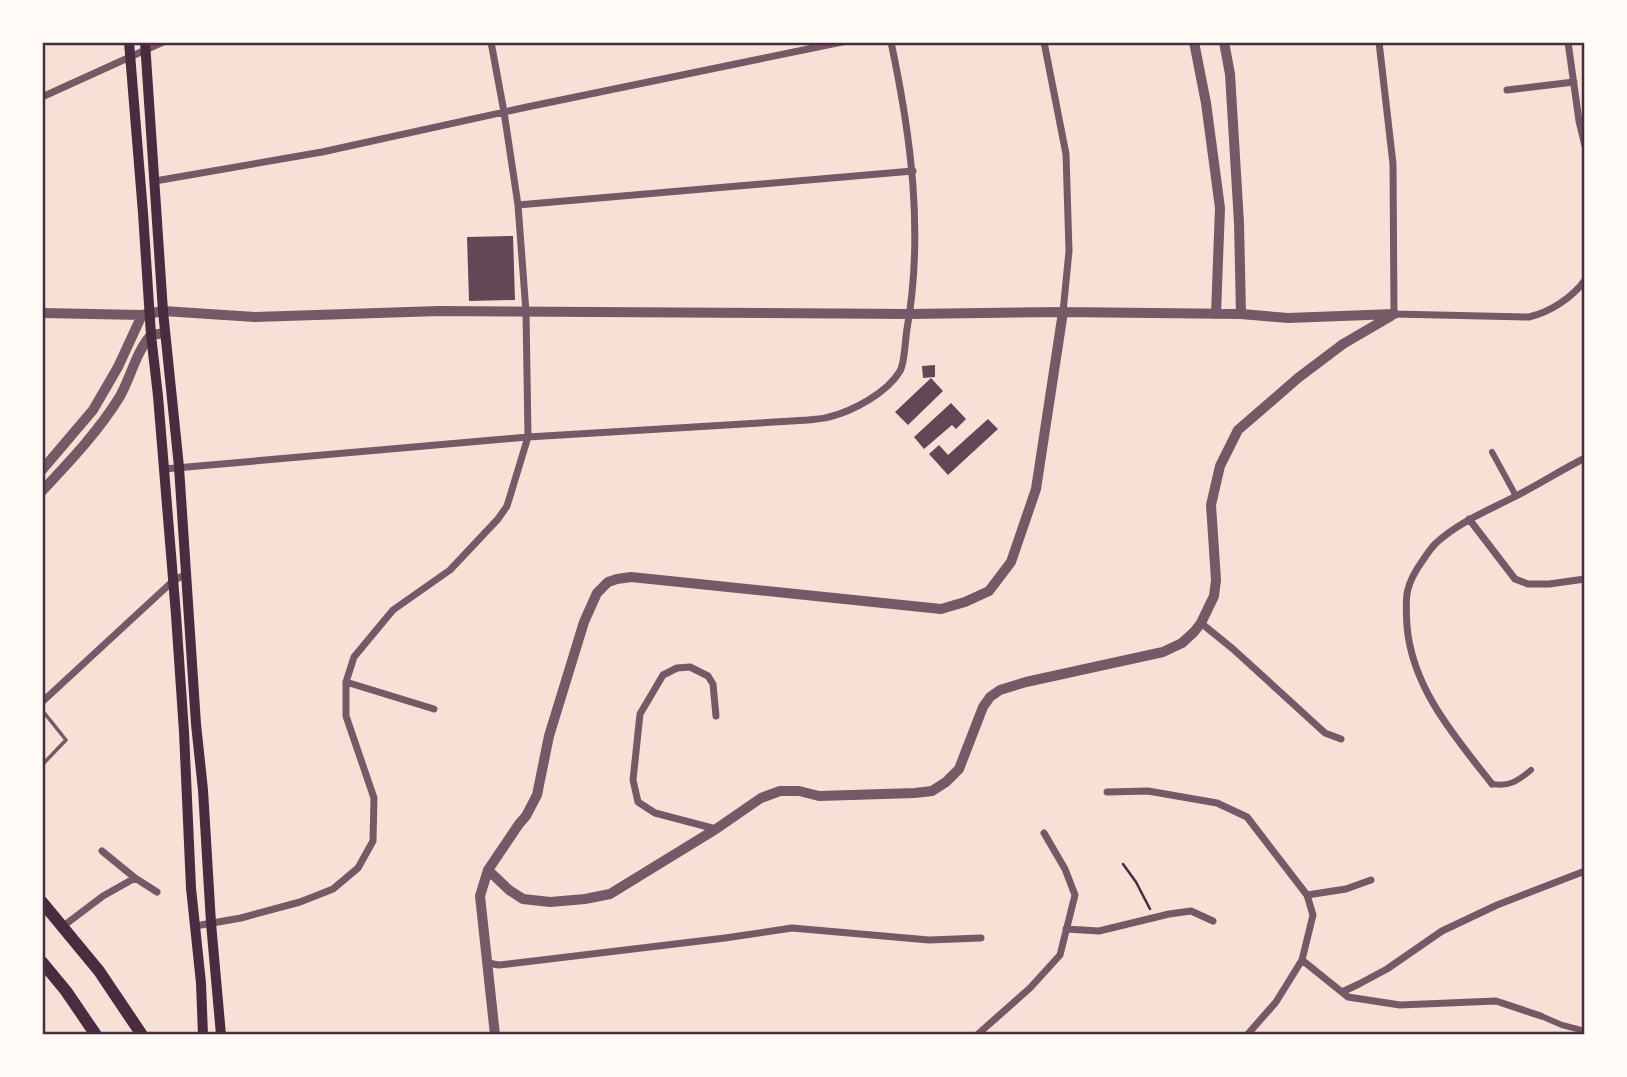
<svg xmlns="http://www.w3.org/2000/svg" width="1627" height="1077" font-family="'Public Sans',sans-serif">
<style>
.building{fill:#644757}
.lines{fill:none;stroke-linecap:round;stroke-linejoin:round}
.path{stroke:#4a2c40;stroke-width:2.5}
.service{stroke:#755966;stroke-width:3.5}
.pedestrian{stroke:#755966;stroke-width:6}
.minor{stroke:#755966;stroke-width:7}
.tertiary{stroke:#755966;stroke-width:10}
.secondary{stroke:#4a2c40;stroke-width:10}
.primary{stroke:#4a2c40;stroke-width:12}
.neatline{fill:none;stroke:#4a2c40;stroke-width:2.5}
</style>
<rect width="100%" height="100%" fill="#f7e1d7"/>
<path class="building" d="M 513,236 L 515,300 L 469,301 L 467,237 Z
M 935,365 L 935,377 L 923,378 L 922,366 Z
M 931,378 L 943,391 L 908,425 L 895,412 Z
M 951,403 L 966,419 L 956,429 L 952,425 L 924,449 L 914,437 Z
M 988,419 L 998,429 L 948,475 L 929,454 L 939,445 L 948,455 Z"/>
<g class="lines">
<path class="path" d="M 1123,864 L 1136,882 L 1150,909"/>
<path class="service" d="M 42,710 L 66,740 L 42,765"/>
<path class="pedestrian" d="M 1492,452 L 1516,496
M 1492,784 C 1509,787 1518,781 1531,770
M 1541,1016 L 1562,1025 L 1585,1031"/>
<path class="minor" d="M 1044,42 L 1066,154 L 1069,251 L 1063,312
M 1379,42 L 1393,164 L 1394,314 L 1529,317 C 1550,312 1572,298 1585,280
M 1568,42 L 1579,121 L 1585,146
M 1507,90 L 1574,82
M 42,97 L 163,42
M 155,181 L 322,152 L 527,107 L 842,42
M 518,205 L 913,171
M 164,469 L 528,437 L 808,420 C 815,419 822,419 829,417 C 853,411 887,393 900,371 C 905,362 905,340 907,329 C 924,233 911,136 891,42
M 1469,519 L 1515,579 L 1528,584 L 1549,584 L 1585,579
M 1201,623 L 1233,649 L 1325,733 L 1341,739
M 346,682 L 434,709
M 42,702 L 173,581 L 186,574
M 716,716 L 713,684 L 708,676 L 690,667 L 677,668 L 663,675 L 640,714 L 633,780 L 638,802 L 655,813 L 716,829
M 1492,784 C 1455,737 1412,688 1407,626 C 1405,596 1405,585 1423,560 C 1427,554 1431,548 1436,543 C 1459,522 1487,511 1514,497 C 1538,485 1561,470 1585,458
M 1107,792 L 1148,791 L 1217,803 L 1247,817 L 1307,895 L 1313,915 L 1302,960 L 1276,1002 L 1247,1035
M 102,851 L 135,878 L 157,892
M 1307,895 L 1346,889 L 1371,880
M 195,926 L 241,918 L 300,902 L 333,889 L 358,868 L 373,841 L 374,798 L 346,716 L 346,682 L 354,657 L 393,610 L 450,570 L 498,519 L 507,506 L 528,437 L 526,312 L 518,205 L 504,112 L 491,42
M 62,927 L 103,896 L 135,878
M 1066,929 L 1099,931 L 1169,914 L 1191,911 L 1213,921
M 1302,960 L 1348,997 L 1400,1005 L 1496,1001 L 1541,1016
M 488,963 L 499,965 L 725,938 L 792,928 L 929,940 L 981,938
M 1342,992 L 1359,984 L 1387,969 L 1442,931 L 1497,905 L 1585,871
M 977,1035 L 1030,988 L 1060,955 L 1075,895 L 1065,869 L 1044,833"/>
<path class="tertiary" d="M 1194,42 L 1206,103 L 1220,208 L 1216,314
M 1224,42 L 1230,74 L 1239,223 L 1241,314
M 42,313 L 142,315 L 163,311 L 255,317 L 439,311 L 910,314 L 1063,312 L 1241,314 L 1288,318 L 1394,314
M 42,470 L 93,410 L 118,367 L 142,315
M 42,491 C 70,461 97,433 119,398 C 131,378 135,353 151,335 L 165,333
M 488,870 L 509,890 L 523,899 L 550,902 L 585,899 L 610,894 L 716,829 L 761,798 L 780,791 L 799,791 L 819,796 L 915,793 L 932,791 L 946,782 L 959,769 L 983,707 L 990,697 L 1000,690 L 1026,682 L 1163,652 L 1182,643 L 1194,632 L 1201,623 L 1214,596 L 1216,580 L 1211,505 L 1220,466 L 1238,430 L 1298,378 L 1343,344 L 1391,316
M 495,1035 L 480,896 L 488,870 L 519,824 L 526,816 L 537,795 L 549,736 L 584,622 L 597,593 L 608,582 L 617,579 L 631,577 L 941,609 L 965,602 L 989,591 L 1011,562 L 1036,489 L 1063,312"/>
<path class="secondary" d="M 129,42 L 143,213 L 151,335 L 158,396 L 176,615 L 184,732 L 191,888 L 201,983 L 203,1035
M 145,42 L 163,311 L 179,467 L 196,724 L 203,790 L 211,923 L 221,1035"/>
<path class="primary" d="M 42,902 L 99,971 L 142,1035
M 42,962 L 66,991 L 96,1035"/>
</g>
<rect width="1627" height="1077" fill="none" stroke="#fffaf5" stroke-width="88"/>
<rect x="44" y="44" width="1539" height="989" class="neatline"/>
</svg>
